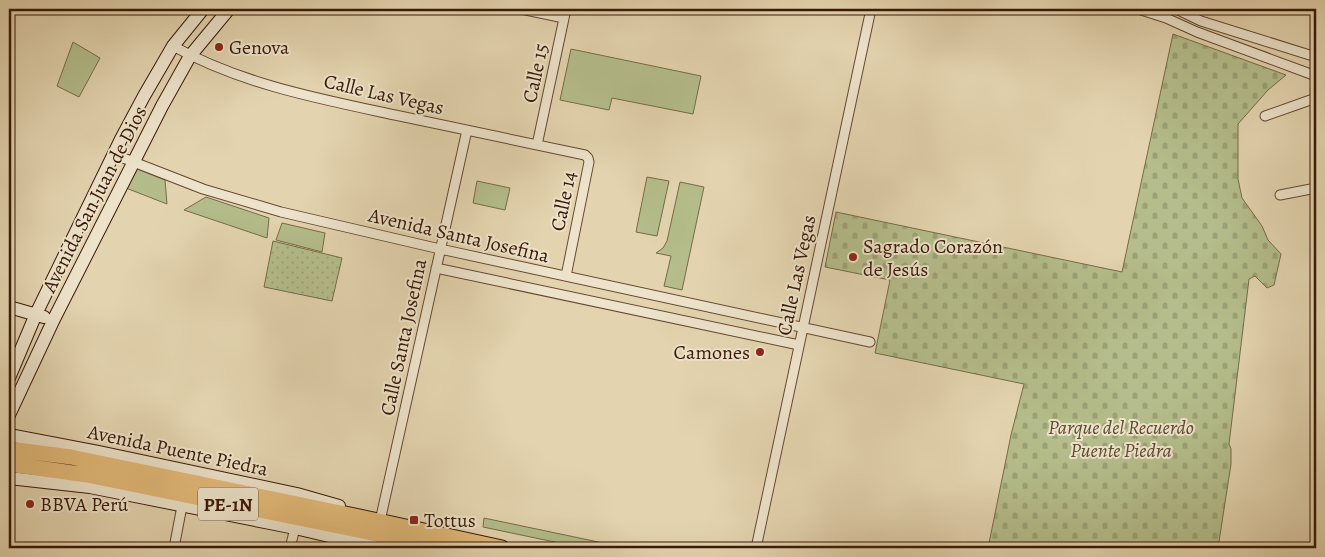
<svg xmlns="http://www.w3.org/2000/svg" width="1325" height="557" font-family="Alegreya,serif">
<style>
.grass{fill:#b4bd8b;stroke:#766b48}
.cemetery{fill:url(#cemetery-stones);stroke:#766b48}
.park{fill:url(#park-dots);stroke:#766b48}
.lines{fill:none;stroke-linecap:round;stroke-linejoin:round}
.minor-casing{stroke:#644830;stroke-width:11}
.secondary-casing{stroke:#391906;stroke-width:14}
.trunk-casing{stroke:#391906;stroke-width:17}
.minor{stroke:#ede3cb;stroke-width:9}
.secondary{stroke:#ede3cb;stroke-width:12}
.trunk{stroke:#e2ba78;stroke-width:15}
.poi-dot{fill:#8f2418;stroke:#ede3cb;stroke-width:2}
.labels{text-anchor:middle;stroke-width:4;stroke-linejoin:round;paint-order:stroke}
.shield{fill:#ede3cb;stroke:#6f5641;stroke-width:1}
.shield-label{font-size:19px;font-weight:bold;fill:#391906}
.poi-label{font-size:20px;fill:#391906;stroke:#ede3cb;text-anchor:start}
.street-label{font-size:20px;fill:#391906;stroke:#ede3cb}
.park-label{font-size:20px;font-style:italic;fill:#5e4a2e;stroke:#ede3cb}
</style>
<defs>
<pattern id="cemetery-stones" width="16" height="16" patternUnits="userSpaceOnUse" patternTransform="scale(1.25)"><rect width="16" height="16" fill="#b4bd8b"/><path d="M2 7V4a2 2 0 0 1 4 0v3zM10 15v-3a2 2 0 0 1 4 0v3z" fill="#9ca276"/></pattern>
<pattern id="park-dots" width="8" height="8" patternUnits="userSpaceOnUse" patternTransform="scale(1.25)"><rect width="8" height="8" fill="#b4bd8b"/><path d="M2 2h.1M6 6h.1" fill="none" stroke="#9ca276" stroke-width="1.8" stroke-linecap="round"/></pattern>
</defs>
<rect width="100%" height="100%" fill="#e3d4af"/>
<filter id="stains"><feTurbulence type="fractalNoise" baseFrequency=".004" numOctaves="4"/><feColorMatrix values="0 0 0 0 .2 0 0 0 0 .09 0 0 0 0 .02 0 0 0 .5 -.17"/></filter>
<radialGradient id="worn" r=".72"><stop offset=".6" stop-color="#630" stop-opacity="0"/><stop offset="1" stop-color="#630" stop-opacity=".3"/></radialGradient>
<path class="grass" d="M 73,42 L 100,58 L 79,97 L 57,86 Z
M 571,49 L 701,76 L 693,114 L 612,98 L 609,110 L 560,100 Z
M 135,168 L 165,180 L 167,204 L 126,188 Z
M 647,177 L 669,181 L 657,236 L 636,232 Z
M 477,181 L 510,188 L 505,210 L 473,203 Z
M 680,182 L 704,187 L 682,290 L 664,286 L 671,256 L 656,253 L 663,248 L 667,241 Z
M 206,197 L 269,218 L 267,238 L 184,210 Z
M 282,223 L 325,233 L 322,252 L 276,240 Z
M 484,518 L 627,548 L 583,548 L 483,527 Z"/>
<path class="cemetery" d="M 1173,34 L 1286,75 L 1268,90 L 1238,124 L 1238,179 L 1242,198 L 1262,226 L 1268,240 L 1281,254 L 1274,285 L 1267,288 L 1255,276 L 1249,279 L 1229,444 L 1231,449 L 1231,464 L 1218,548 L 988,548 L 1011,435 L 1024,384 L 875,353 L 890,280 L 825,267 L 836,212 L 1122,272 Z"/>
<path class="park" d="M 273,241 L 342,258 L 332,301 L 264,287 Z"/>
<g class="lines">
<defs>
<path id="minor" d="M 521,9 L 564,18
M 1138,9 L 1166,18 L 1197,32 L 1316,76
M 1176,9 L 1201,21 L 1316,57
M 173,46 C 241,84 320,99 395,115 C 458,128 521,142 585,155 L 588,158 L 589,162 L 566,276
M 1265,116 L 1316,98
M 537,145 L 566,9
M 113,154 L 203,189 L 281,212 L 440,249 L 870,342
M 1280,195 L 1316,188
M 436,268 L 799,345
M 380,521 L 467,130
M 174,548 L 182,506
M 290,548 L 295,528
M 756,548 L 871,9"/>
<path id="secondary" d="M 9,307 L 44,317
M 9,378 L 36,314 L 121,139 L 144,96 L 173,46 L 203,9
M 9,415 L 54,319 L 162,106 L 190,56 L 229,9
M 9,435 L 98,452 L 297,494 L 339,506
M 9,478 L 90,487 L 295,528 L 380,548"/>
<path id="trunk" d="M 9,449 L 71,457 L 369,519 L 502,548
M 9,464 L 87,475 L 446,548"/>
</defs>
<use href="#minor" class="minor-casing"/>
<use href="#secondary" class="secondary-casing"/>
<use href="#trunk" class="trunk-casing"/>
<use href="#minor" class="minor"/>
<use href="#secondary" class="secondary"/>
<use href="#trunk" class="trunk"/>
</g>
<g class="poi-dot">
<circle cx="219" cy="47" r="5"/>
<circle cx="853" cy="257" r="5"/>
<circle cx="760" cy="352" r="5"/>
<circle cx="30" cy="504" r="5"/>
<rect x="409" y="515" width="10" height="10" rx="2.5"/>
</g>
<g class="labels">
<rect class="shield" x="198" y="487.5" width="60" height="33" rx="4"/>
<g class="shield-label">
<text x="228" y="511">PE-1N</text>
</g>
<g class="poi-label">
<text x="229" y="54">Genova</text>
<text x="863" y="253">Sagrado Corazón<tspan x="863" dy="23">de Jesús</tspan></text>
<text x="750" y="359" text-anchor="end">Camones</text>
<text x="40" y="511">BBVA Perú</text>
<text x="424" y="527">Tottus</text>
</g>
<g class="street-label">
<text transform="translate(535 73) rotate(-78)" y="7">Calle 15</text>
<text transform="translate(384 94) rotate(13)" y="7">Calle Las Vegas</text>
<text transform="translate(94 199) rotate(-63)" y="7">Avenida San Juan de Dios</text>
<text transform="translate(563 201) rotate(-78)" y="7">Calle 14</text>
<text transform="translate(459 235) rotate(13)" y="7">Avenida Santa Josefina</text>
<text transform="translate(796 275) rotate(-78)" y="7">Calle Las Vegas</text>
<text transform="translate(403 337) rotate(-78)" y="7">Calle Santa Josefina</text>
<text transform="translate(178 450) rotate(12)" y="7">Avenida Puente Piedra</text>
</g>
<g class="park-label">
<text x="1121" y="434">Parque del Recuerdo<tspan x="1121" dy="23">Puente Piedra</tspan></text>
</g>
</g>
<rect width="1325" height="557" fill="none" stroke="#e3d4af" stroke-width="30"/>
<rect x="10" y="10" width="1305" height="537" fill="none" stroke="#391906" stroke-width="2.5"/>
<rect x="15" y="15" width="1295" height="527" fill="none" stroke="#391906"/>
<rect width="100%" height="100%" filter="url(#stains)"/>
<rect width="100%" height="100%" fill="url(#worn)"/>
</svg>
